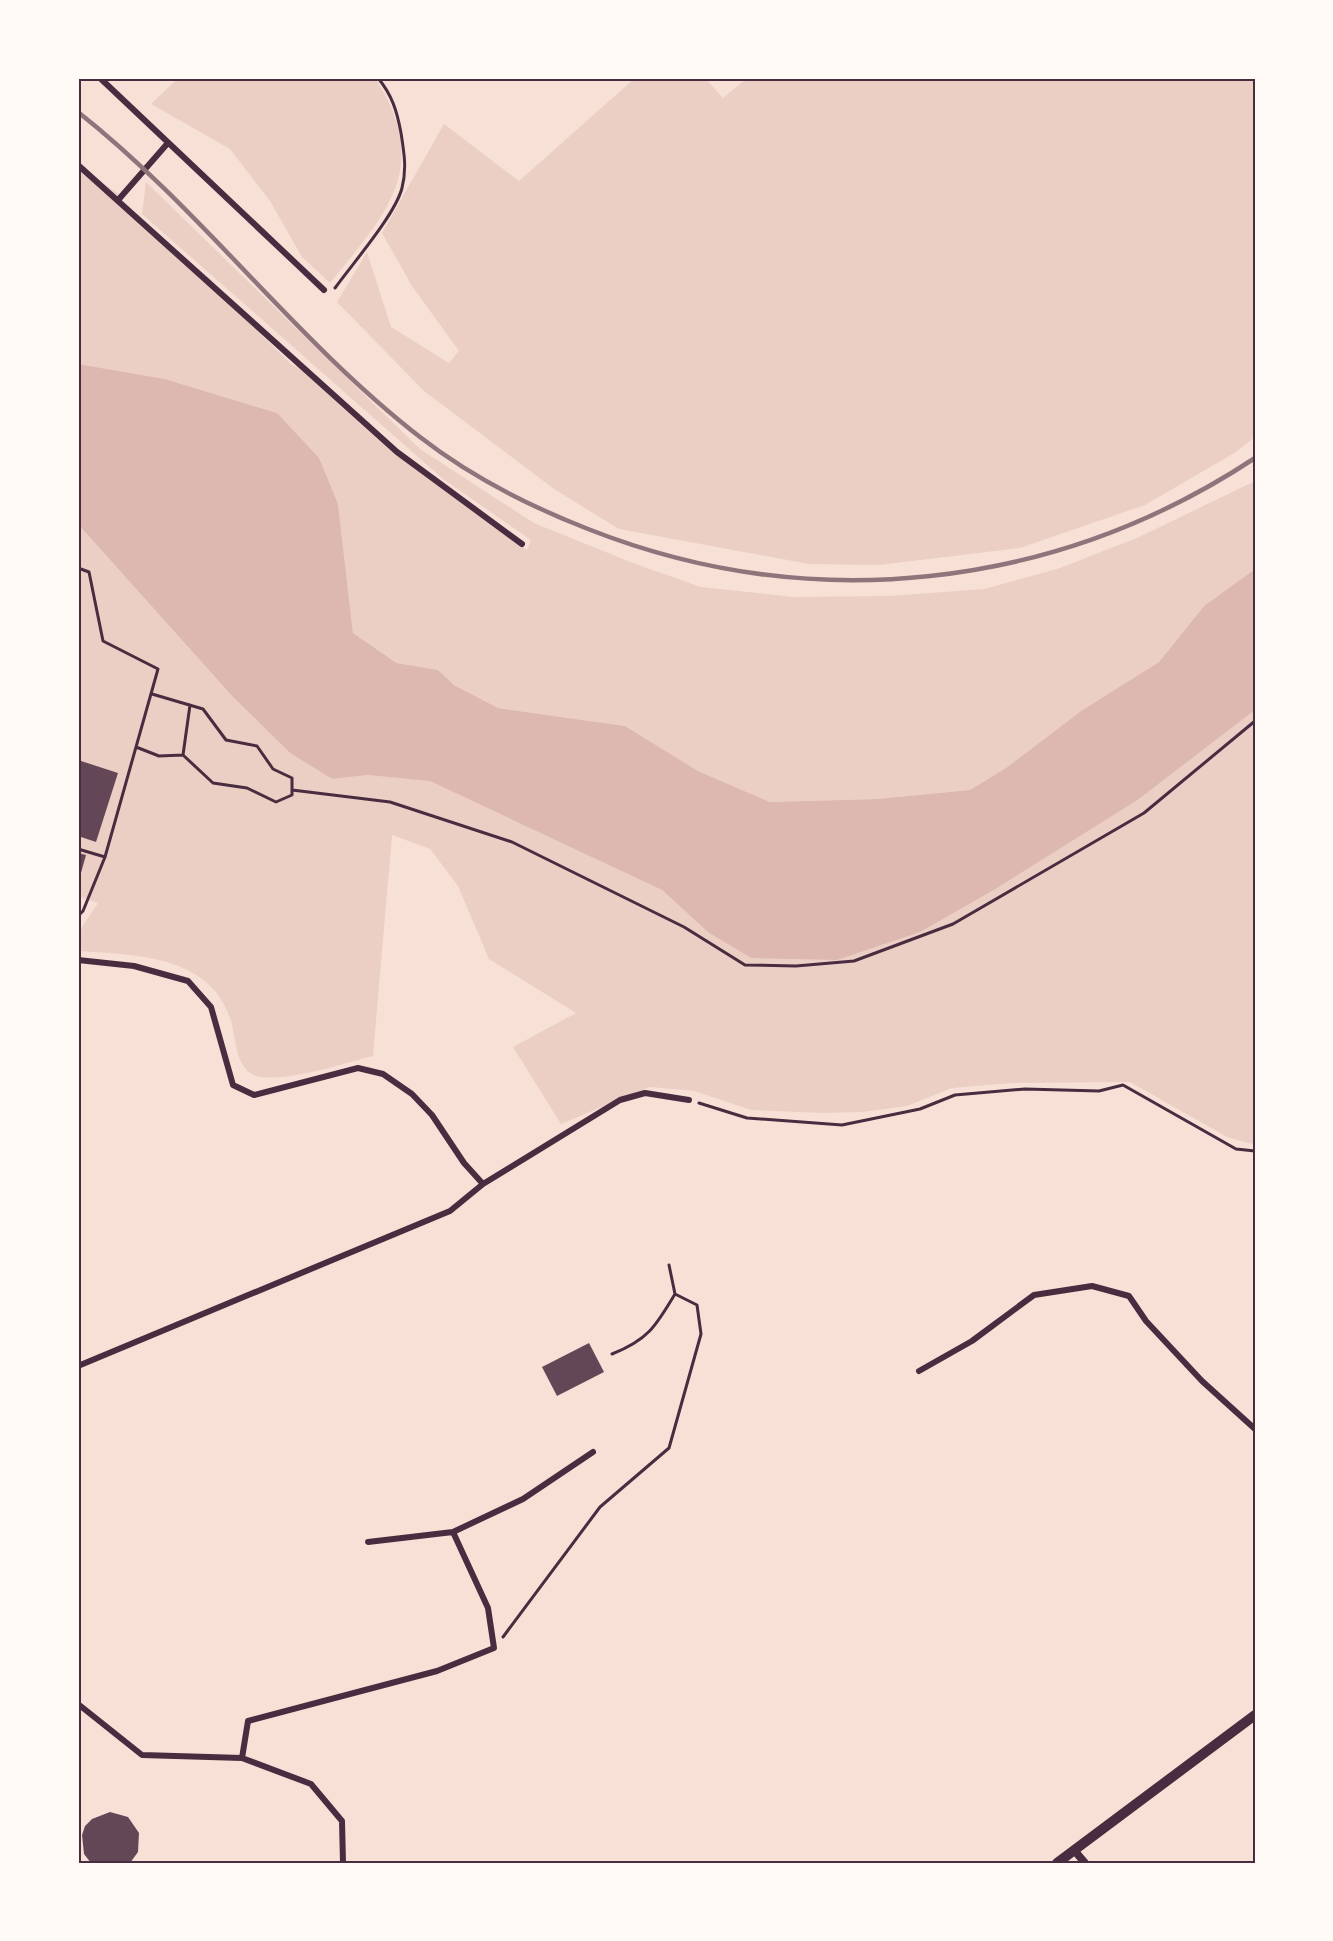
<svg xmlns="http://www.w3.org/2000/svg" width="1333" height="1941" font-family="'PT Sans',sans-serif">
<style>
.green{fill:#ebcfc5}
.water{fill:#dcb8b0}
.building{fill:#644757}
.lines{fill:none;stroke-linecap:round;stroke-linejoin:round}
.path{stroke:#4a2c40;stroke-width:3}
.minor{stroke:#4a2c40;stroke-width:6}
.tertiary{stroke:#4a2c40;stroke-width:8}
.primary{stroke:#4a2c40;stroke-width:10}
.rail{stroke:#8f747c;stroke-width:4.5}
.neatline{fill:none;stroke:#4a2c40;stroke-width:2}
</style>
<rect width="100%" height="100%" fill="#f7e1d7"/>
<path class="green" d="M 178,78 L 375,78 C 433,167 386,214 330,283 L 302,257 L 270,201 L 230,149 L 151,104 Z
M 635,78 L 705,78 L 723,98 L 747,78 L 1255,78 L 1255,437 L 1236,452 L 1145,505 L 1020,548 L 879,565 L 809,564 L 619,529 L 554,489 L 424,391 L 337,302 L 367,252 L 391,327 L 449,363 L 459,351 L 412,286 L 382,233 L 444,124 L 519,181 Z
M 78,167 L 119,194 L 116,198 L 182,257 L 291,364 L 299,368 L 393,453 L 527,550 L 531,540 L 443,479 L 142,214 L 146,182 L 420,449 L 534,523 L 633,563 L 701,587 L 794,597 L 889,596 L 984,589 L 1057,569 L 1137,538 L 1255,481 L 1255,569 L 1204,606 L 1159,662 L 1081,711 L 1006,768 L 970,790 L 877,799 L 770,802 L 698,771 L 625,726 L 498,708 L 454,685 L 438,670 L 398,663 L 353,633 L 338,504 L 277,413 L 165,379 L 78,364 Z
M 78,524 L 232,696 L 290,753 L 332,779 L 368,775 L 429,780 L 662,890 L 709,933 L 751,958 L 1139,799 L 1255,710 L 1255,1145 L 1227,1137 L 1130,1082 L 1012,1083 L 952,1088 L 907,1106 L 863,1112 L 822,1113 L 751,1110 L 694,1091 L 650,1087 L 561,1124 L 513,1047 L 576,1013 L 489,959 L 458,886 L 430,849 L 392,835 L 373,1056 C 348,1062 269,1089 249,1072 C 235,1061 236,1037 231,1021 C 211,955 136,955 78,951 L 78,933 L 98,903 L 78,896 Z"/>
<path class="water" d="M 78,364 L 165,379 L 277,413 L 319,458 L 338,504 L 353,633 L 397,663 L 438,670 L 454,685 L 498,708 L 625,726 L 698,771 L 770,802 L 877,799 L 970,790 L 1006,768 L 1081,711 L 1159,662 L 1204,606 L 1255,569 L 1255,710 L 1139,799 L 997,888 L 920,932 L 837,960 L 751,958 L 709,933 L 662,890 L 430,781 L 368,775 L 332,779 L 290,753 L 232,696 L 78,524 Z"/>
<path class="building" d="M 78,760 L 118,773 L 96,842 L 78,836 Z
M 78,853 L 86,855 L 79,880 L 78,880 Z
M 589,1343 L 604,1372 L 557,1396 L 542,1367 Z
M 110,1812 L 128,1817 L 139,1833 L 138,1852 L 130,1863 L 91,1863 L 84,1854 L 82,1835 L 85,1826 L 92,1819 Z"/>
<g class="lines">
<path class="path" d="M 335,288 C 353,263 395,215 402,188 C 407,169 404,152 401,133 C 397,111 392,95 378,78
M 78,568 L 89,572 L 103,641 L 158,669 L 105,857 L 83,911 L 78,916
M 136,747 L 159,756 L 183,755 L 213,783 L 247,788 L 276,802 L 292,795 L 292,778 L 273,769 L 257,746 L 226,740 L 203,709 L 152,694
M 183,755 L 190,705
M 292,790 L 390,802 L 512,842 L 684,927 L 745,965 L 796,966 L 854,961 L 953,924 L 1144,813 L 1255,721
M 78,849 L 105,857
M 699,1103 L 747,1118 L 842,1125 L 920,1109 L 955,1095 L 1025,1089 L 1099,1091 L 1123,1085 L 1236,1149 L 1255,1151
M 612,1354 C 648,1340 656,1326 675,1294 L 669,1265
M 503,1637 L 600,1507 L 669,1448 L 701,1334 L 697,1305 L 675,1294"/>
<path class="minor" d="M 100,78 L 324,290
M 78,165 L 397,452 L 522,544
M 119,199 L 167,144
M 78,960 L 134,966 L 188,981 L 211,1007 L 233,1085 L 254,1095 L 358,1068 L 383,1074 L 412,1094 L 432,1115 L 464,1163 L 483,1184
M 78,1366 L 450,1211 L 483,1184 L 620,1100 L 645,1093 L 689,1100
M 919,1371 L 972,1341 L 1034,1295 L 1092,1286 L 1129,1296 L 1146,1321 L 1202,1381 L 1255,1429
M 368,1542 L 453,1532 L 523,1499 L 593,1452
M 78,1704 L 142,1755 L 242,1758 L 311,1784 L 342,1821 L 343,1863
M 242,1758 L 248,1721 L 437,1671 L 494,1648 L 488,1608 L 453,1532"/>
<path class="tertiary" d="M 1074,1850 L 1085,1863"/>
<path class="primary" d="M 1057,1863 L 1255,1715"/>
<path class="rail" d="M 78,112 C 202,210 295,340 420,437 C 470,476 529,506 588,529 C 811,617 1055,590 1255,458"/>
</g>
<rect width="1333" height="1941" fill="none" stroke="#fffaf5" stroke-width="159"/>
<rect x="80" y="80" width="1174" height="1782" class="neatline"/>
</svg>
